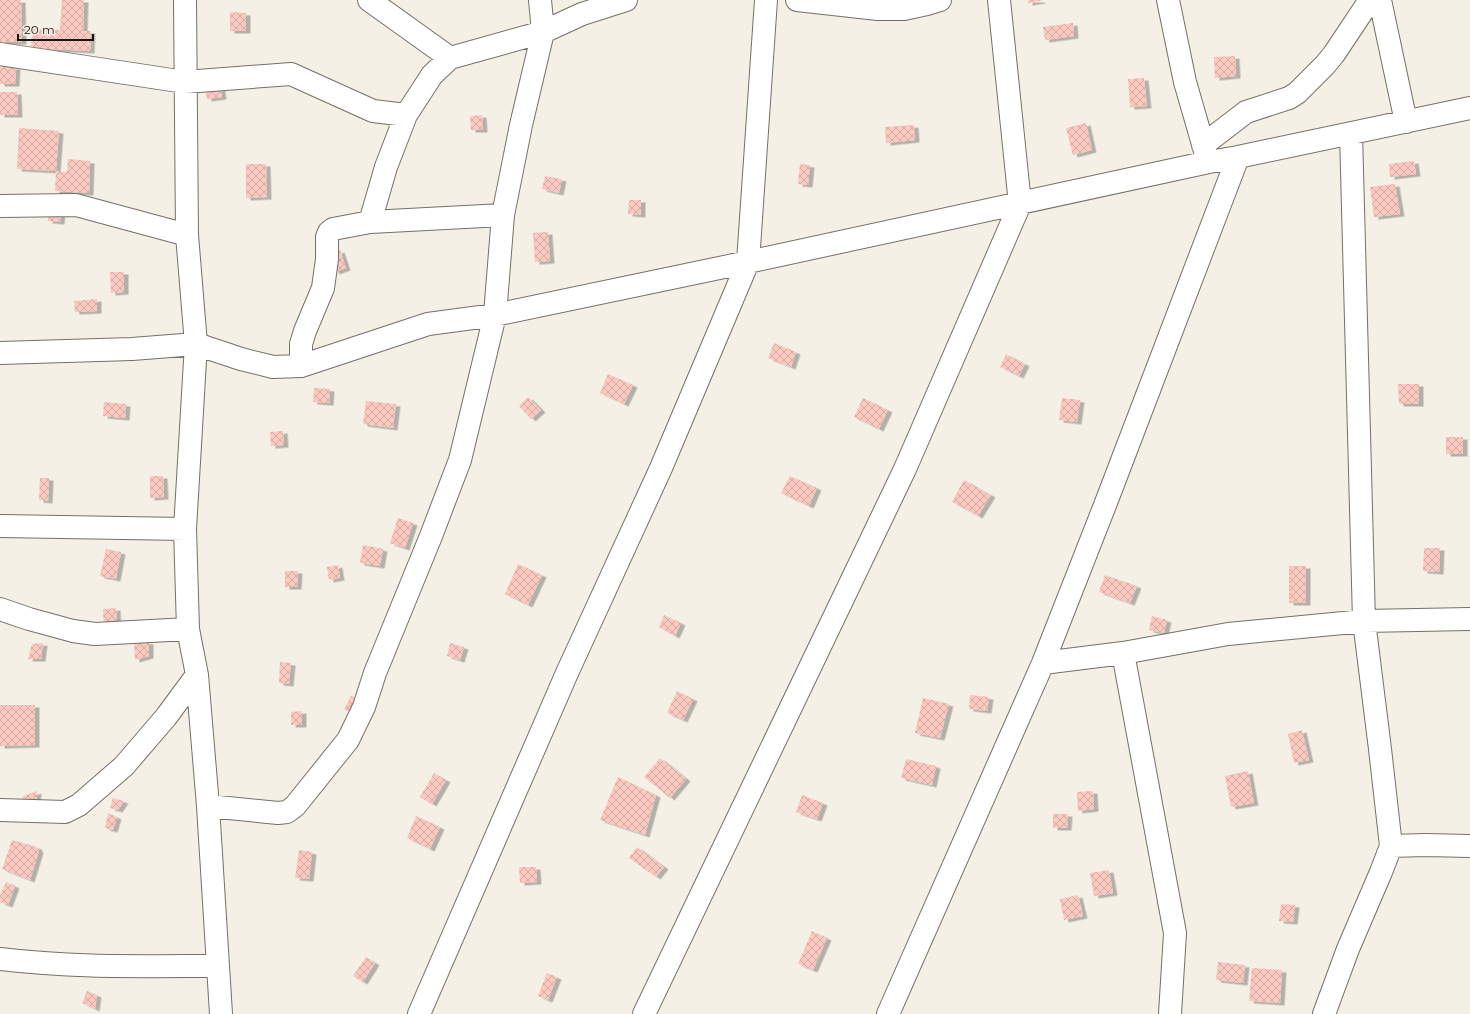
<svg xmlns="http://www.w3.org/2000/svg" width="1470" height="1014" font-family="Montserrat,sans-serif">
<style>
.building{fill:url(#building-cross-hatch);filter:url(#shadow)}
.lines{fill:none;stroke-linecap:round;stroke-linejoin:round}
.street-casing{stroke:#757067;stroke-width:24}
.street{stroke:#fff;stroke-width:22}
</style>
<defs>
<pattern id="building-cross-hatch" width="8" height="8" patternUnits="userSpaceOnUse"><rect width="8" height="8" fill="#f9c8c0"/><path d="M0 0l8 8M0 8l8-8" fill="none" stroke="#d5aba4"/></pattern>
<filter id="shadow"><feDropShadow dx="4.5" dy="2.5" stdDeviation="0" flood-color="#0004"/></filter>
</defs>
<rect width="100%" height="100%" fill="#f5f0e5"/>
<path class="building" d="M 0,0 L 21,0 L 22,42 L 0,42 Z
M 62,0 L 84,0 L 83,31 L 91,31 L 90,51 L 31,48 L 32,28 L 60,30 Z
M 1028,0 L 1040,0 L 1041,1 L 1028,3 Z
M 230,12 L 246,13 L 246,31 L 230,31 Z
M 1073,23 L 1074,36 L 1045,40 L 1043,27 Z
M 1235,56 L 1236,76 L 1215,78 L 1214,57 Z
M 0,67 L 16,67 L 15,84 L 0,84 Z
M 1144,78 L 1147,106 L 1130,107 L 1128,79 Z
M 220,83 L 222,97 L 207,99 L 205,85 Z
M 0,92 L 17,92 L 18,115 L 0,115 Z
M 482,115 L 483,130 L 471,130 L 470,116 Z
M 1086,123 L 1092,150 L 1073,155 L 1066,128 Z
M 914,125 L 915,140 L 886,143 L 885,127 Z
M 19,128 L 59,131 L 56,171 L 17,169 Z
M 68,159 L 90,161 L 89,193 L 55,191 L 56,171 L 67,172 Z
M 1414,161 L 1416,174 L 1390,177 L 1389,164 Z
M 246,164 L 266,164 L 267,197 L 246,198 Z
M 800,164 L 810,165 L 808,185 L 798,184 Z
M 545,176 L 562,179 L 559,193 L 542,189 Z
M 1395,184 L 1400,214 L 1374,217 L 1370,187 Z
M 629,200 L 641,200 L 641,215 L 628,214 Z
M 48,210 L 61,210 L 60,222 L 48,221 Z
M 548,232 L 550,261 L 535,262 L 533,233 Z
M 340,250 L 346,268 L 335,272 L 328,255 Z
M 110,272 L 124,272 L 124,292 L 111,293 Z
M 97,299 L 97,311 L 75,312 L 74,301 Z
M 774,343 L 796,352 L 791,367 L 768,358 Z
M 1006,354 L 1025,364 L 1019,376 L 1000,367 Z
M 608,374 L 633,385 L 624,404 L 600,393 Z
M 1398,384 L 1419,384 L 1419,404 L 1399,404 Z
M 314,388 L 330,389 L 329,403 L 313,402 Z
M 528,397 L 541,410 L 531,419 L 519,406 Z
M 863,398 L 888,410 L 879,429 L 854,417 Z
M 1062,398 L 1080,400 L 1077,422 L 1059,420 Z
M 366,401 L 396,404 L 393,428 L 363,424 Z
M 104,402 L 126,404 L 125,418 L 103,416 Z
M 283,431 L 284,445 L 271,446 L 270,432 Z
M 1446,437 L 1463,437 L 1463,454 L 1446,454 Z
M 150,476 L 163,476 L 164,497 L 150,498 Z
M 790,476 L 817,488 L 809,506 L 781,493 Z
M 40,478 L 49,478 L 48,501 L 39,500 Z
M 964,480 L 991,495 L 978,516 L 952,502 Z
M 398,518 L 413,523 L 405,548 L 390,543 Z
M 363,545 L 383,549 L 380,566 L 360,563 Z
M 1424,548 L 1440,548 L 1439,572 L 1423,571 Z
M 106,549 L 121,552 L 116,579 L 100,576 Z
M 518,564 L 542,575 L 528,605 L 505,594 Z
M 338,565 L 340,578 L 329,580 L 327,567 Z
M 1289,566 L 1306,566 L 1306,603 L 1289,603 Z
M 285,571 L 298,571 L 297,587 L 285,587 Z
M 1105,575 L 1137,586 L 1130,603 L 1099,592 Z
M 116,608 L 117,628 L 104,628 L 103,609 Z
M 664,615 L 681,623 L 675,636 L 659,627 Z
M 1152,616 L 1167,620 L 1164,633 L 1149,630 Z
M 134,641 L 149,642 L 149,656 L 135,660 Z
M 43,643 L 41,659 L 28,659 L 32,644 Z
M 450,643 L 464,647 L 460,660 L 447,656 Z
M 280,662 L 291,663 L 289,684 L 279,683 Z
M 677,691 L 693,699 L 683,720 L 667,713 Z
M 970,695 L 989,697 L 987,711 L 969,709 Z
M 351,696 L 363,701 L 356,715 L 344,709 Z
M 923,698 L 949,704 L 940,738 L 915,733 Z
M 0,705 L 35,705 L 35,745 L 0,746 Z
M 302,711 L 302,725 L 291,725 L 291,712 Z
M 1302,730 L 1309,760 L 1294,763 L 1288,734 Z
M 660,758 L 686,779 L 670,798 L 644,777 Z
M 906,759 L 936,766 L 932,785 L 901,778 Z
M 1248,771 L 1254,803 L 1231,807 L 1225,776 Z
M 434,773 L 446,780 L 432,804 L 420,797 Z
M 618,777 L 656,795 L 645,835 L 600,820 Z
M 37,791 L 35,811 L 22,810 L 23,796 Z
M 1093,791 L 1094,809 L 1078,811 L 1077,792 Z
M 802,795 L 823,803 L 817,819 L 796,812 Z
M 113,798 L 124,801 L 118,810 L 110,808 Z
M 108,813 L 117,817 L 113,830 L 105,828 Z
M 1053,814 L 1068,814 L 1067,828 L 1053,828 Z
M 416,816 L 440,827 L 430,849 L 407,838 Z
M 12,840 L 37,847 L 39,851 L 30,880 L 2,869 Z
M 637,847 L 664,867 L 656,877 L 629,858 Z
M 299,850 L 312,852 L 309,879 L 295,878 Z
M 519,867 L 536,867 L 537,882 L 520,883 Z
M 1109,870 L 1113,893 L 1094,896 L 1090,873 Z
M 6,882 L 15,886 L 8,905 L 0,902 L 0,895 Z
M 1078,895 L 1083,916 L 1064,920 L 1060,899 Z
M 1281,904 L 1295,905 L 1293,922 L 1279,921 Z
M 812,931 L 827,938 L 813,970 L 798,964 Z
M 366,957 L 375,963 L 363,982 L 353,976 Z
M 1218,962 L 1245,965 L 1243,983 L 1216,980 Z
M 1252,968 L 1282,970 L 1280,1003 L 1249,1001 Z
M 547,973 L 557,977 L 548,1000 L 538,996 Z
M 87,991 L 97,995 L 95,1009 L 82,1003 Z"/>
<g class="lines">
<defs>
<path id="street" d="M 185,0 L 187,235 L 196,344 L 185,529 L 188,629 L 197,675 L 208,806 L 221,1014
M 369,0 L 450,58
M 797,0 L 878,9 L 904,9 L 927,4 L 940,0
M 1168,0 L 1185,82 L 1207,158
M 1380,0 L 1406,122
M 0,54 L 185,82 L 291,74 L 373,111 L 406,115
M 1203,145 L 1246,112 L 1289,98 L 1297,93 L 1325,65 L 1334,54 L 1370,0
M 0,206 L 76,205 L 187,235
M 370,222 L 386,167 L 406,115 L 432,75 L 450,58 L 543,32 L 582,14 L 626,0
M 0,353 L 132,349 L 196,344 L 241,359 L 273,367 L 301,366 L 428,324 L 495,315 L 748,262 L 1209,162 L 1238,157 L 1470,108
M 301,366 L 301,344 L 305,331 L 323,288 L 327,259 L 327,237 L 329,232 L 333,229 L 370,222 L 503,215
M 0,526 L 185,529
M 0,609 L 29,619 L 73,631 L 95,634 L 188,629
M 1123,653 L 1175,933 L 1170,1014
M 1043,663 L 1123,653 L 1228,634 L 1364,621 L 1470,619
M 208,806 L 278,813 L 287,812 L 295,806 L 348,740 L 364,707 L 375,673 L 431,536 L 460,460 L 495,315 L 503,215 L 521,125 L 543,32 L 540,0
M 0,810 L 65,812 L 79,805 L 124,766 L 166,717 L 197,675
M 1391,846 L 1425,845 L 1470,846
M 0,959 C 72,968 145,966 218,966
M 419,1014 L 567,673 L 661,468 L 748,262 L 766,0
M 644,1014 L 905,469 L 1020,204 L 999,0
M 888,1014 L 1043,663 L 1107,500 L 1238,157
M 1324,1014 L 1348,949 L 1381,872 L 1391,846 L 1380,749 L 1364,621 L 1351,133"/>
</defs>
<use href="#street" class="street-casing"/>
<use href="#street" class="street"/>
</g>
<path d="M18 34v6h75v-6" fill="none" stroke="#181613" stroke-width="2"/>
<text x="24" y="34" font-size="12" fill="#181613" stroke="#f5f0e5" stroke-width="3" paint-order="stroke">20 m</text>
</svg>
